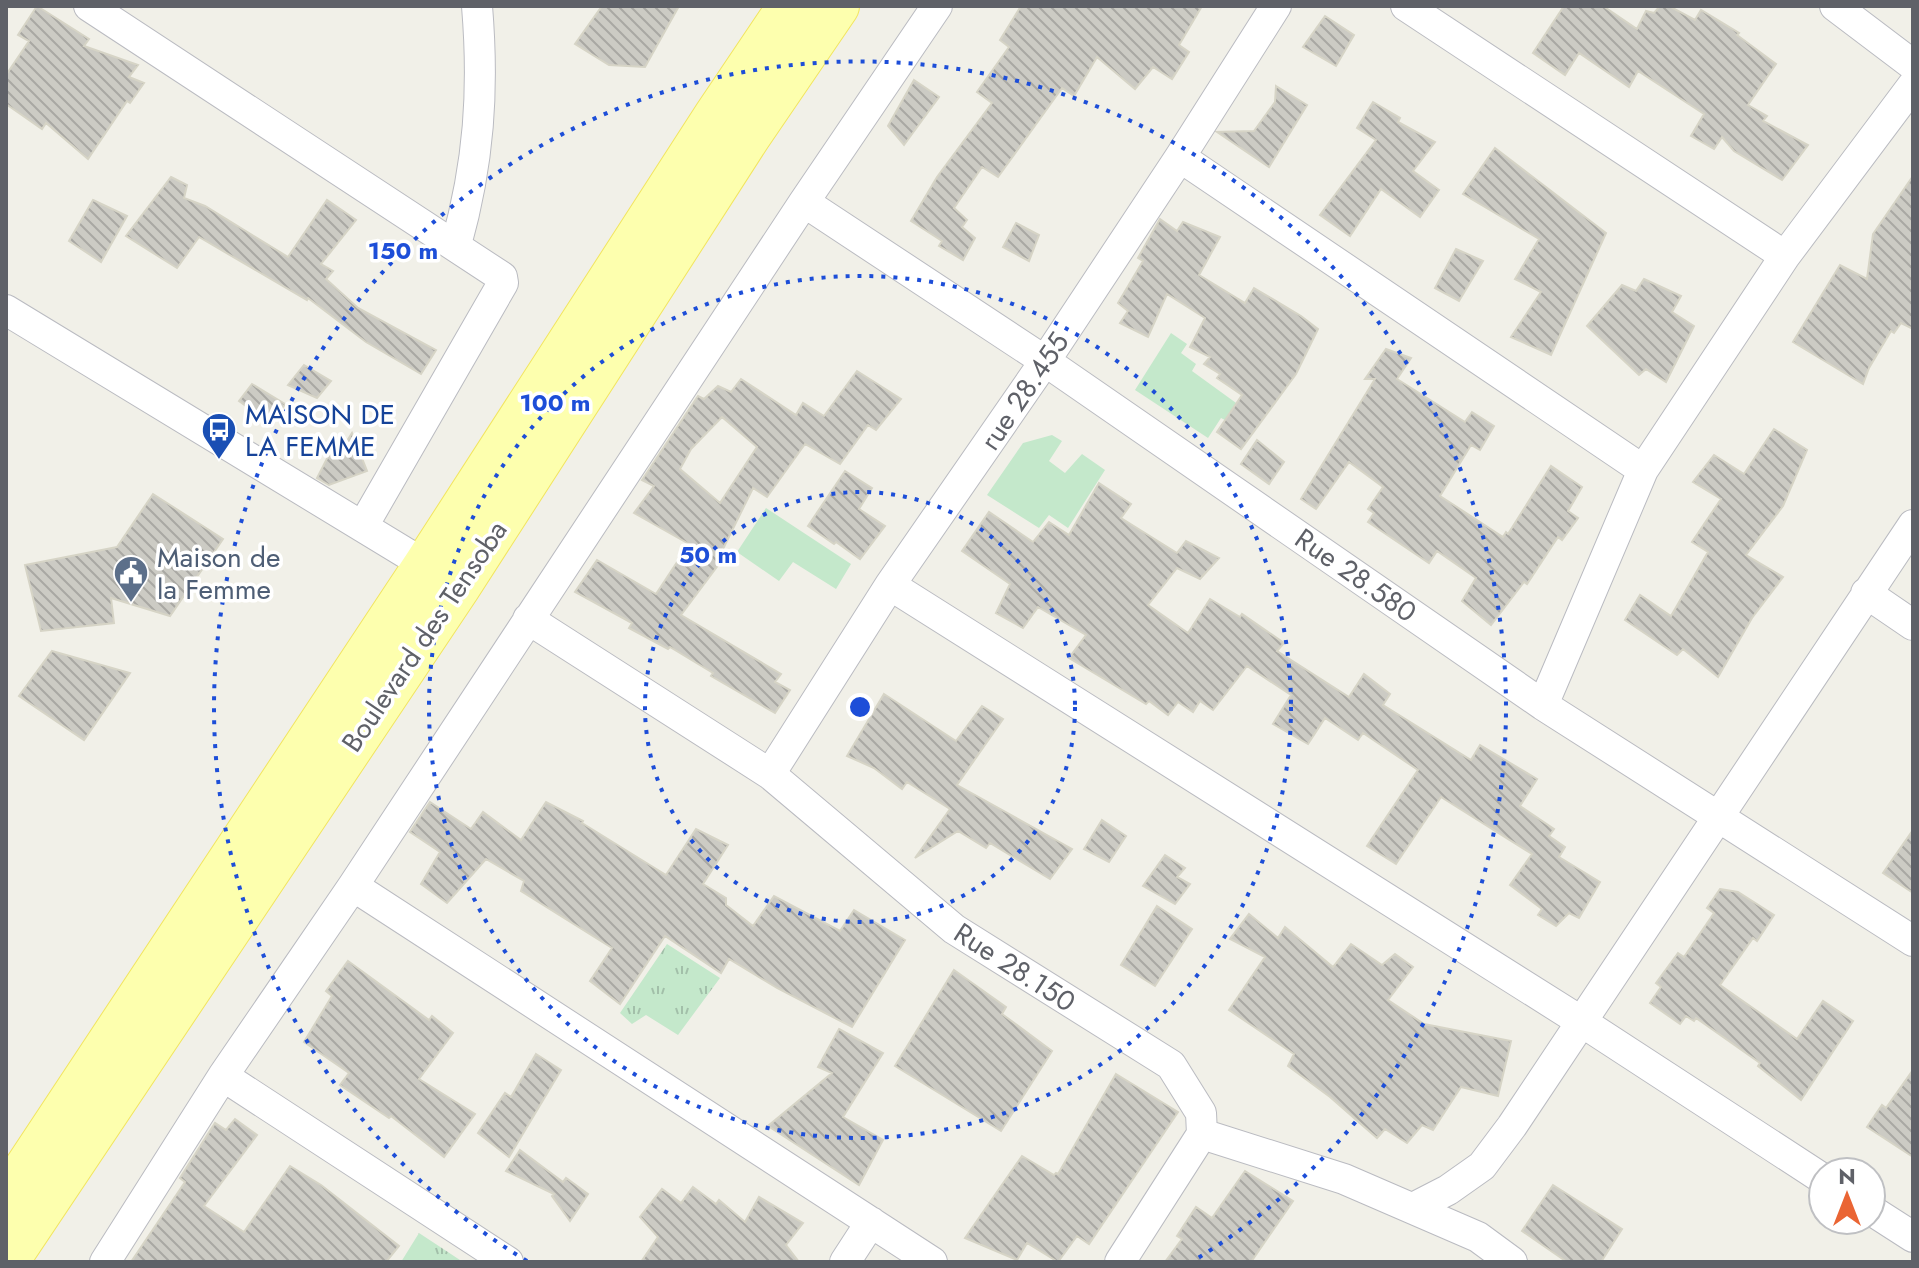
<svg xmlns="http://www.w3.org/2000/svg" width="1919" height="1268" font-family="Jost,sans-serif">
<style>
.grass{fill:#c4e8cb}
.park{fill:url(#park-tufts)}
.building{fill:url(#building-back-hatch);stroke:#d6d4c6;stroke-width:2;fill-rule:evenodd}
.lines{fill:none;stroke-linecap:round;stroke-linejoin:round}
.minor-casing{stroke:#babbc1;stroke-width:32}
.primary-casing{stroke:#f2e55f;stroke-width:46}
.minor{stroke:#fff;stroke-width:30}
.primary{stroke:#fdffae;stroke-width:44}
.ring{fill:none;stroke:#1d4ed8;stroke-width:4;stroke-dasharray:4 8}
.labels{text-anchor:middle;stroke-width:7;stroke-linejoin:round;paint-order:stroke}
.street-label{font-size:28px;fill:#5f6168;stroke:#fff}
.transit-label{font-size:28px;fill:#164399;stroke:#fff;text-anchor:start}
.service-label{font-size:28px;fill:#4e5e75;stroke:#fff;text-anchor:start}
.centre{fill:#1d4ed8;stroke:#fff;stroke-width:4}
.ring-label{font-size:24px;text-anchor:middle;font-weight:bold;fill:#1d4ed8;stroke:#fff;stroke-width:7;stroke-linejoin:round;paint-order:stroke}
</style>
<defs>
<pattern id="park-tufts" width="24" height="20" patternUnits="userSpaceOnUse" patternTransform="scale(2)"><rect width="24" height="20" fill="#c4e8cb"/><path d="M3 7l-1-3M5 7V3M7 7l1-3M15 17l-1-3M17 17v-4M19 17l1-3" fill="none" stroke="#a2bfa9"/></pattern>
<pattern id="building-back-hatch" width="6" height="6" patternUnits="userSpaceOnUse" patternTransform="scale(2)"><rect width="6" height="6" fill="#cccbc4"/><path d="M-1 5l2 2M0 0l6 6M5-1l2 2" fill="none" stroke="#a9a8a3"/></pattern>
</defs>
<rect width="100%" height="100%" fill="#f1f0e8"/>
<path class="grass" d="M 1171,333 L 1187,344 L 1181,353 L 1196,364 L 1192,371 L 1243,408 L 1233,424 L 1221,418 L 1208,438 L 1135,390 Z
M 1052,435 L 1062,441 L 1049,461 L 1065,473 L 1082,454 L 1105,470 L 1068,528 L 1049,515 L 1039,528 L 987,495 L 1023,443 Z
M 766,508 L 851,564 L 836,589 L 793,562 L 779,581 L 737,552 Z"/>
<path class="park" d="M 667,944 L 720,978 L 678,1035 L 646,1015 L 632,1024 L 620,1013 Z
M 419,1233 L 463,1262 L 401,1262 Z"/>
<path class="building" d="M 37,6 L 89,39 L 84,46 L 138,65 L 129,77 L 144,83 L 130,103 L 127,101 L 88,159 L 46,123 L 42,129 L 6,104 L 6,75 L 29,41 L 18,35 Z
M 602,6 L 679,6 L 645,67 L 609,65 L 575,44 Z
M 1021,6 L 1202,6 L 1179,45 L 1189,52 L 1172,79 L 1153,67 L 1135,89 L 1097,57 L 1074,96 L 1062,88 L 998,177 L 982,167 L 954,208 L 967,220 L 962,227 L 975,238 L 963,260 L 939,246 L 942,241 L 911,221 L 937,177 L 992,103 L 977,92 L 1009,47 L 1000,40 Z
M 1564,6 L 1603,6 L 1637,29 L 1646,11 L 1654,13 L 1660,6 L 1669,6 L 1695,20 L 1701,10 L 1739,33 L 1737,35 L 1776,64 L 1748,105 L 1767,116 L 1763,121 L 1808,145 L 1782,180 L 1734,151 L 1722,137 L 1714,149 L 1691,136 L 1704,114 L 1638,71 L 1629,87 L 1579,53 L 1565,75 L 1533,53 Z
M 1325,16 L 1354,35 L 1336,66 L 1303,47 Z
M 914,80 L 939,97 L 904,145 L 888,126 Z
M 1276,86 L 1307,105 L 1269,167 L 1217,132 L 1254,131 L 1275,102 Z
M 1373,102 L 1400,118 L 1398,122 L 1435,142 L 1413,171 L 1439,190 L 1420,217 L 1381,189 L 1350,236 L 1320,215 L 1376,140 L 1357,128 Z
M 1495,148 L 1606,233 L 1551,355 L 1511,337 L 1541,292 L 1515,279 L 1539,239 L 1463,194 Z
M 1913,176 L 1913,329 L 1901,323 L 1894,333 L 1891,331 L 1869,368 L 1863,384 L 1793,342 L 1840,265 L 1867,279 L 1873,234 Z
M 171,177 L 187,185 L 184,198 L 205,206 L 288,257 L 327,200 L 356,220 L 321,264 L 333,271 L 326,279 L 358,308 L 436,350 L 421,374 L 366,342 L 308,298 L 307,300 L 199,237 L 177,268 L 126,236 Z
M 93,200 L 127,216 L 101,262 L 69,241 Z
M 1160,219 L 1177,231 L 1183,222 L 1220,237 L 1199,275 L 1245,303 L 1254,288 L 1301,316 L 1318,329 L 1296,374 L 1241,449 L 1217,432 L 1242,395 L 1217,378 L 1220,374 L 1204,364 L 1210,357 L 1190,347 L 1205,318 L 1167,294 L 1148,337 L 1120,323 L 1128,311 L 1118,303 L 1143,261 L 1138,258 Z
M 1016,223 L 1039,235 L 1029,261 L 1003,247 Z
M 1456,249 L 1483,261 L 1459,301 L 1435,288 Z
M 1644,279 L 1681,296 L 1672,312 L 1694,326 L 1666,382 L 1646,369 L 1639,375 L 1587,326 L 1622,285 L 1636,291 Z
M 1386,349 L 1411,358 L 1397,379 L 1465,422 L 1472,412 L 1494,426 L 1480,450 L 1471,445 L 1440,496 L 1503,537 L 1506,532 L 1508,534 L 1551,466 L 1582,487 L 1568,511 L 1578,518 L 1562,540 L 1558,537 L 1527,584 L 1524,582 L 1491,625 L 1462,601 L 1476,578 L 1437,551 L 1429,563 L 1368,522 L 1374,513 L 1368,509 L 1383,487 L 1349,462 L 1316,509 L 1301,499 L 1375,379 L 1365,379 Z
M 304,365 L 331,381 L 317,398 L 288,385 Z
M 857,371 L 901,399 L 876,430 L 868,425 L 840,464 L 805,444 L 767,497 L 753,488 L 721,553 L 725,556 L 681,615 L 781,674 L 775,682 L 790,690 L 775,713 L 711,676 L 713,673 L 670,647 L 668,649 L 629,628 L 632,623 L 575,592 L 597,560 L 656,594 L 689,544 L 634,513 L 654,486 L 642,480 L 698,396 L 704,399 L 718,386 L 731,392 L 741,379 L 796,415 L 803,403 L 824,416 ZM 722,417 L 757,447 L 720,503 L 680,469 L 691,449 Z
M 252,384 L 285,404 L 271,424 L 239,401 Z
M 1774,429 L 1807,450 L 1783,506 L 1746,555 L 1783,577 L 1752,618 L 1718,677 L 1683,649 L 1677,655 L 1625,620 L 1640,595 L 1671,616 L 1708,552 L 1692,542 L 1721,499 L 1693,482 L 1714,455 L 1744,474 Z
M 352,433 L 367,471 L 329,485 L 317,478 L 339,435 L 347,441 Z
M 1257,440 L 1284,462 L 1269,484 L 1241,464 Z
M 845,471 L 872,488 L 859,509 L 885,526 L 860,559 L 836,542 L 834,544 L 808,526 Z
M 1099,483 L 1131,504 L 1121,518 L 1177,553 L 1186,541 L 1219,558 L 1200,579 L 1177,568 L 1148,605 L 1188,633 L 1210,599 L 1240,617 L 1242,614 L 1284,643 L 1277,651 L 1349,697 L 1364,674 L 1390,694 L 1383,705 L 1471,760 L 1480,745 L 1537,779 L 1520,806 L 1554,829 L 1549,836 L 1565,847 L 1559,857 L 1600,882 L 1579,918 L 1569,913 L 1556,926 L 1538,915 L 1542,909 L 1510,885 L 1532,854 L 1441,797 L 1396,864 L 1367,846 L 1418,770 L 1363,733 L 1358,740 L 1325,718 L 1308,744 L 1273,724 L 1291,695 L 1247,666 L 1213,710 L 1200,701 L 1193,712 L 1178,702 L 1168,715 L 1149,701 L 1146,704 L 1069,658 L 1086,635 L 1038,607 L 1023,628 L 996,613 L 1010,584 L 962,551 L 989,512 L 1033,542 L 1049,522 L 1069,535 Z
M 153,494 L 223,539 L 170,616 L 111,598 L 114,623 L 41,631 L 25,565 L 117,547 Z
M 52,651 L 130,673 L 84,740 L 19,696 Z
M 884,694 L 956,741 L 982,706 L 1003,719 L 957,785 L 1072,849 L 1050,879 L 990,843 L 986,848 L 958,831 L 915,858 L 950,809 L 907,782 L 902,789 L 874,768 L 847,756 Z
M 430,802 L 471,829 L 483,812 L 521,840 L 546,802 L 583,821 L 582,823 L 666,875 L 696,829 L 728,845 L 703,884 L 726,898 L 726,905 L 753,926 L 774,896 L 840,931 L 854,910 L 905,940 L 852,1027 L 777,988 L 729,959 L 721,973 L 665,936 L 620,1004 L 590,981 L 612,948 L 521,891 L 524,881 L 486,859 L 447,903 L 421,884 L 440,852 L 410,832 Z
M 1102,820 L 1126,836 L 1109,862 L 1084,849 Z
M 1913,830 L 1913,893 L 1883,873 Z
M 1165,855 L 1185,868 L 1177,877 L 1190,884 L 1175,904 L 1143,886 Z
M 1720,889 L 1738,892 L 1774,915 L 1757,941 L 1753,938 L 1720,985 L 1797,1039 L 1823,1001 L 1853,1021 L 1801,1100 L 1758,1066 L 1760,1063 L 1696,1018 L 1694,1021 L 1686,1016 L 1680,1024 L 1650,1003 L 1661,987 L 1656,983 L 1678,953 L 1684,957 L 1714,913 L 1707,908 Z
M 1157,906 L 1192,929 L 1155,986 L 1121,965 Z
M 1249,914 L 1278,938 L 1285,927 L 1333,967 L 1351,944 L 1382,965 L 1395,954 L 1413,967 L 1388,1000 L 1424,1024 L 1511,1041 L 1498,1096 L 1461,1087 L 1433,1130 L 1422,1125 L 1407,1143 L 1385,1129 L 1377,1138 L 1330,1097 L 1288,1066 L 1294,1054 L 1229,1010 L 1265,957 L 1230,939 Z
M 348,961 L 429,1020 L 432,1016 L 453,1033 L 419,1079 L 475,1114 L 444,1157 L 391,1116 L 389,1118 L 340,1085 L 349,1073 L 304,1042 L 332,996 L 326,991 Z
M 954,970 L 1006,1007 L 1002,1014 L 1052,1051 L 1001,1131 L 895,1066 Z
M 839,1029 L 883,1053 L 843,1117 L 883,1140 L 859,1185 L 768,1126 L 832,1073 L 818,1067 Z
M 536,1054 L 561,1070 L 509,1157 L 478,1133 L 505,1093 L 511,1097 Z
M 1913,1070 L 1913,1157 L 1867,1127 L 1882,1105 L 1886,1108 Z
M 1116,1074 L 1178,1112 L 1089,1244 L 1077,1236 L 1058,1262 L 1027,1243 L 1017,1260 L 965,1238 L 1022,1156 L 1054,1175 L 1056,1173 L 1058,1174 Z
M 235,1119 L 257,1135 L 204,1206 L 244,1232 L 290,1166 L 321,1185 L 399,1246 L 386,1262 L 131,1262 L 185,1182 L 180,1178 L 215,1123 L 226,1130 Z
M 520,1150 L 563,1182 L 566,1178 L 588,1194 L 570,1221 L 552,1196 L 554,1194 L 506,1171 Z
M 1245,1171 L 1293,1201 L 1251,1262 L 1165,1262 L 1182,1239 L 1177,1236 L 1196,1207 L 1212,1218 Z
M 1553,1185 L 1622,1229 L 1601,1262 L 1567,1262 L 1522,1231 Z
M 693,1187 L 716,1204 L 719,1200 L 745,1222 L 759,1197 L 803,1223 L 786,1245 L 799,1262 L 641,1262 L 658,1237 L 640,1217 L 662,1189 L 681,1203 Z"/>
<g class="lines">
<defs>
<path id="minor" d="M 89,6 L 502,277 L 503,283 L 363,526
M 1406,6 L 1785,256
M 1835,6 L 1913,65
M 1180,157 L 1643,470
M 804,202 L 1045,361 L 1543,705 L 1913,941
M 456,245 C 479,163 484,90 477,6
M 6,310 L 442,575
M 890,585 L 1582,1022 L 1823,1179
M 1866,593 L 1913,625
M 528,619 L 770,774 L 954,929 L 1171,1065 L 1201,1113 L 1202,1134 L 1344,1179 L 1478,1237 L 1512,1262
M 1543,705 L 1643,470 L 1785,256 L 1913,85
M 770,774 L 890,585 L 1045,361 L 1180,157 L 1276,6
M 353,886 L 932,1262
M 223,1076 L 508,1262
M 1413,1208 L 1448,1190 L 1482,1166 L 1512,1126 L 1913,525
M 1871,1210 L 1913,1237
M 105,1262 L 223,1076 L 353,886 L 804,202 L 937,6
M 845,1262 L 871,1222
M 1120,1262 L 1202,1134"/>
<path id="primary" d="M 6,1199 L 426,565 L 716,116 L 790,6
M 6,1262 L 458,587 L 749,135 L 837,6"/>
</defs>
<use href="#minor" class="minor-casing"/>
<use href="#primary" class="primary-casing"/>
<use href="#minor" class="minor"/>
<use href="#primary" class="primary"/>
</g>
<g class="ring">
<circle cx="860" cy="707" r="215"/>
<circle cx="860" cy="707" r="431"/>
<path d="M527 1261A646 646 0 1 1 1193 1261"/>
</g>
<defs>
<symbol id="bus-pin" viewBox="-11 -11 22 30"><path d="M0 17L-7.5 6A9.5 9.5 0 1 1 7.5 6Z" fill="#1a4fb4" stroke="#fff"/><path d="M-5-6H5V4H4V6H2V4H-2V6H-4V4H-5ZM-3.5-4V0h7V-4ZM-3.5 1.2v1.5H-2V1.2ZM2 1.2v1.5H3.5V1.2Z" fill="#fff"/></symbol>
<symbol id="civic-pin" viewBox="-11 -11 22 30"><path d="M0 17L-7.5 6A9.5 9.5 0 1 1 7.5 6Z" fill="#5c6f8a" stroke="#fff"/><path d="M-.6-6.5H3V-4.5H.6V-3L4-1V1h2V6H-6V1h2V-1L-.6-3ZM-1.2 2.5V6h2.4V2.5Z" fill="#fff"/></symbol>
</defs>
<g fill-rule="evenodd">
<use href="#bus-pin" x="199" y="410" width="40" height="54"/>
<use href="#civic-pin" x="111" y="553" width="40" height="54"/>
</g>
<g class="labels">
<g class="street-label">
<text transform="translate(1024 391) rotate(-56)" y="10">rue 28.455</text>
<text transform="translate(1356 575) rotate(35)" y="10">Rue 28.580</text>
<text transform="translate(424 636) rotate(-56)" y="10">Boulevard des Tensoba</text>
<text transform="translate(1015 967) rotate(33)" y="10">Rue 28.150</text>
</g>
<g class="transit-label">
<text x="245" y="424">MAISON DE<tspan x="245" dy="32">LA FEMME</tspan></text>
</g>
<g class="service-label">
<text x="157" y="567">Maison de<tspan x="157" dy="32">la Femme</tspan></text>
</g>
</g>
<circle cx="860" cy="707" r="12" class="centre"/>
<g class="ring-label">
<text x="403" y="259">150 m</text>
<text x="555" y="411">100 m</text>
<text x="708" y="563">50 m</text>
</g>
<rect width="1919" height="1268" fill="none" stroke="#5f6168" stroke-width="16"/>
<g transform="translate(1847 1196)"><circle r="38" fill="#ffffff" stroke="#bfc0c3" stroke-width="2"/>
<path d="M0-6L14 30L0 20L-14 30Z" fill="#ea6534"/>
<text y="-12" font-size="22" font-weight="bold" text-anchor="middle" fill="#5f6168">N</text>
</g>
</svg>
